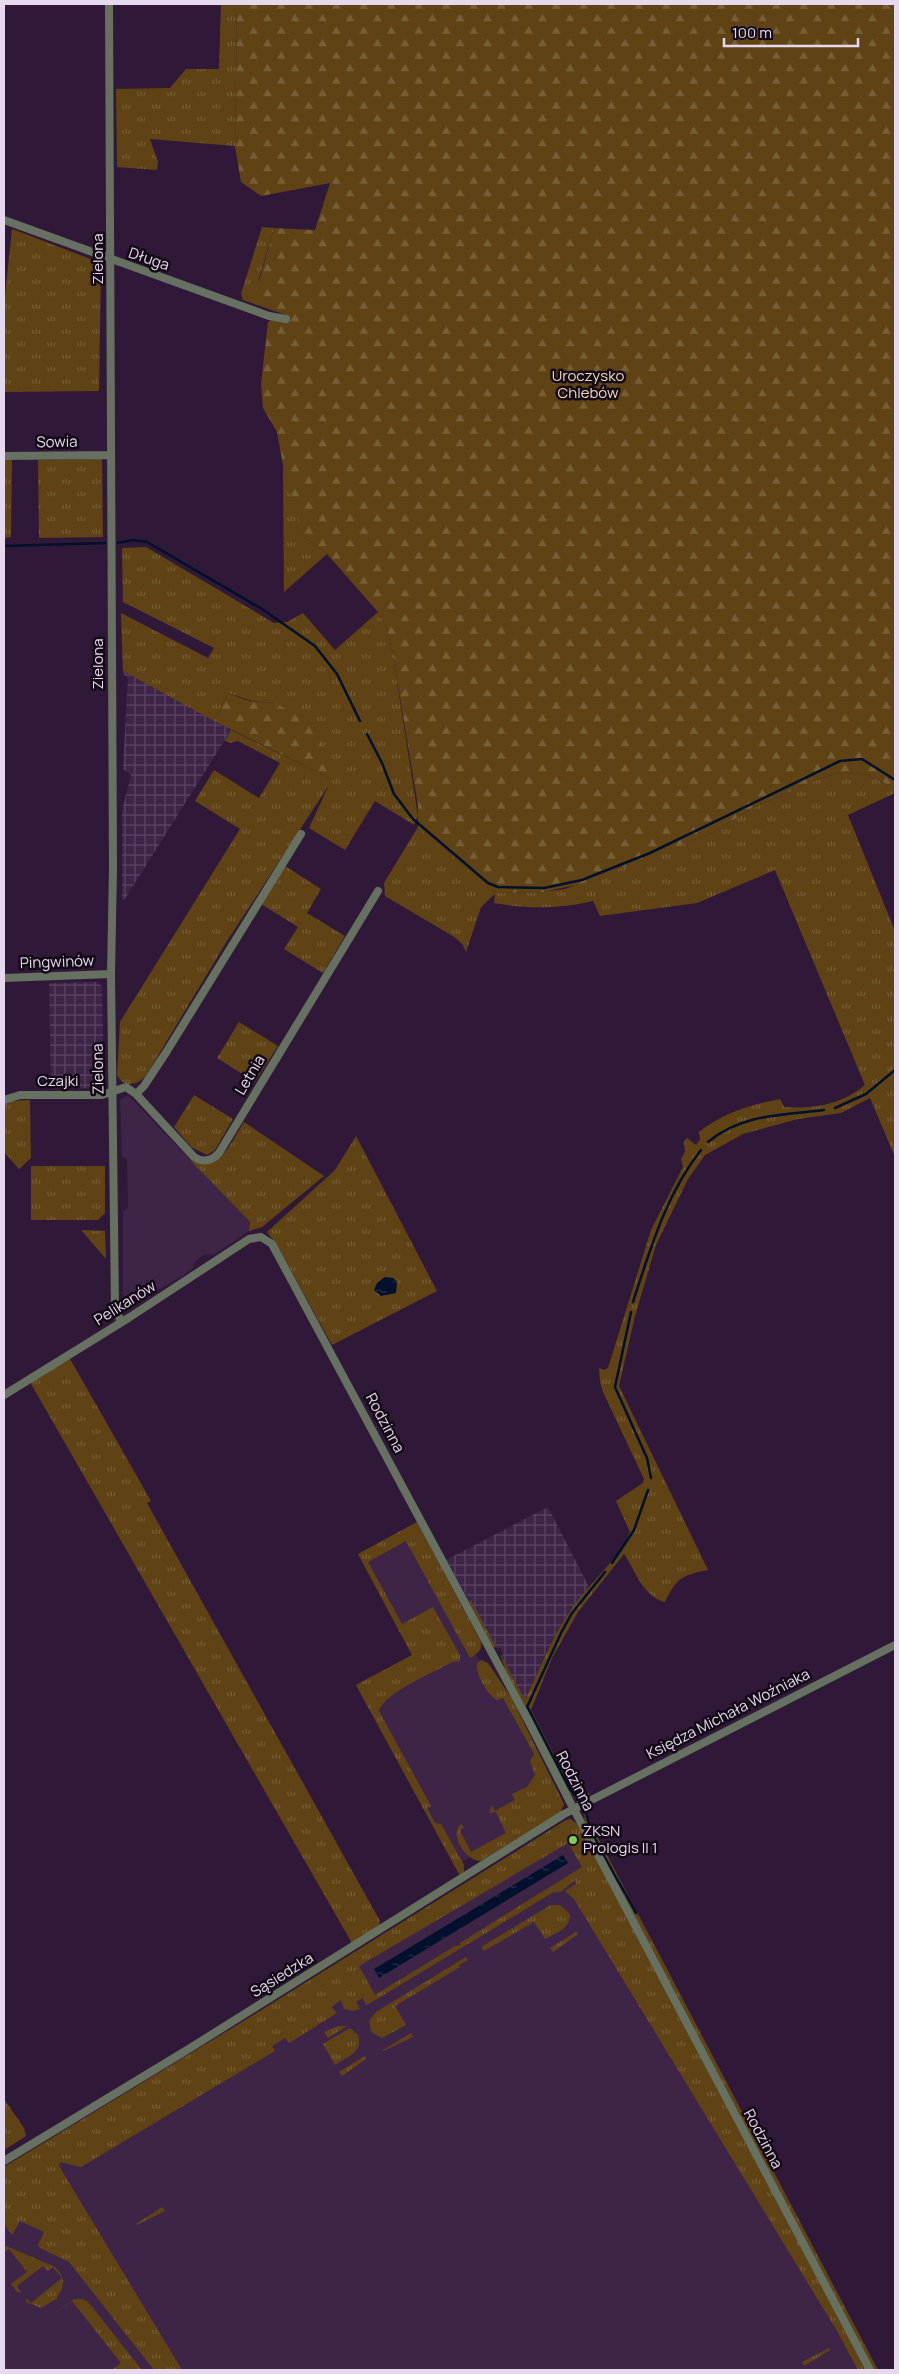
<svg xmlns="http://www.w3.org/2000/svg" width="899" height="2374" font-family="Manrope,sans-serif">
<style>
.built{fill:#3e2548}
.industrial{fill:url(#industrial-grid)}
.grass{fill:url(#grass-tufts);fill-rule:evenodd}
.forest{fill:url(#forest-firs)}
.water{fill:url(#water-ripples)}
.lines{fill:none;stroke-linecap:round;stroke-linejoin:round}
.stream{stroke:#00102d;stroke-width:2.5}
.street{stroke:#667161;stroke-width:8}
.poi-dot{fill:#7fd052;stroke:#130916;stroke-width:2}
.labels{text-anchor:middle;stroke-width:5;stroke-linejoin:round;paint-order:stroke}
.street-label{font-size:15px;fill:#e7d9ed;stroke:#130916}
.park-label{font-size:15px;fill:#f5dbb7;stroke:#130916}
.poi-label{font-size:15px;fill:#e7d9ed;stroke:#130916;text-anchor:start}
</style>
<defs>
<pattern id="industrial-grid" width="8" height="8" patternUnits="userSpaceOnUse" patternTransform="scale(1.25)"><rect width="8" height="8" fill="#3e2548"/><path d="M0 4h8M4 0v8" fill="none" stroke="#5a4463"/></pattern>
<pattern id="grass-tufts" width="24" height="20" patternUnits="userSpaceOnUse" patternTransform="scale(1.25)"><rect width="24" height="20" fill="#5f4315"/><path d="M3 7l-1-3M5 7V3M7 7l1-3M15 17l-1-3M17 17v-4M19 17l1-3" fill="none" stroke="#765e37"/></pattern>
<pattern id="forest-firs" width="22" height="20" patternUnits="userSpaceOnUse" patternTransform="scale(1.25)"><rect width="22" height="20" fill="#5f4315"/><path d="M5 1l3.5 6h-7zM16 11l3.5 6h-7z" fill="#765e37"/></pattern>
<pattern id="water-ripples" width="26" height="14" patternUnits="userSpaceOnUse" patternTransform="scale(1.25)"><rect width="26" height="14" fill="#00102d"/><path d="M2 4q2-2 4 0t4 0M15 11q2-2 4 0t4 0" fill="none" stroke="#25324c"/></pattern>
</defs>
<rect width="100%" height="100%" fill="#301938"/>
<path class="built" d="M 128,1095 L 250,1222 L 249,1231 L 245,1234 L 213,1255 L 205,1254 L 195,1261 L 193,1268 L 184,1275 L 129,1307 L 123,1303 L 123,1211 L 128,1208 L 127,1159 L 122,1157 L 120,1100 Z
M 413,1524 L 478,1646 L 476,1655 L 510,1709 L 559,1803 L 455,1866 L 356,1685 L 412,1655 L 358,1554 Z
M 570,1839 L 575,1847 L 580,1845 L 859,2370 L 4,2370 L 4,2172 Z"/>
<path class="industrial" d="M 123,671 L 231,730 L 125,899 L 122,900 L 122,810 L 131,775 L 123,769 L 128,677 L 124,675 Z
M 96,982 L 102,986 L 104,1084 L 98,1088 L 51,1089 L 49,983 Z
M 548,1507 L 589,1587 L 570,1610 L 546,1652 L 525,1701 L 502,1657 L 503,1654 L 500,1648 L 496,1647 L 446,1560 Z"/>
<path class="grass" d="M 221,4 L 237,4 L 235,146 L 150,139 L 158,162 L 157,170 L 117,167 L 116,89 L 170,88 L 186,69 L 219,69 Z
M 262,227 L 274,228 L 259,279 L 260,306 L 243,300 L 241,294 Z
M 12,229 L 101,263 L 99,391 L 4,392 L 4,305 Z
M 102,459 L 103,537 L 39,538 L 38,460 Z
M 4,460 L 12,460 L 11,537 L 4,538 Z
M 283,465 L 304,537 L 327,554 L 284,592 Z
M 146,547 L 274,623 L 287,622 L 303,613 L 335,650 L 378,612 L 387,629 L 392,650 L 418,816 L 414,825 L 375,801 L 345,850 L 309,828 L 329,785 L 227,941 L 147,1074 C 140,1084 125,1090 117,1075 L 120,1022 L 240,829 L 195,801 L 214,770 L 259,798 L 280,763 L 238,741 L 230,743 L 225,741 L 231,730 L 332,779 L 272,703 L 252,701 L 228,693 L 214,721 L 123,671 L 121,613 L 208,658 L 214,648 L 123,602 L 122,548 Z
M 847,772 L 868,775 L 895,788 L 895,793 L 848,815 L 895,931 L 895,1157 L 870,1098 L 841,1113 L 798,1119 L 743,1134 L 705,1155 L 688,1179 L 656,1245 L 635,1316 L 619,1386 L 708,1570 C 681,1575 676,1579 665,1602 C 642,1596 636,1571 624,1554 L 578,1612 L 552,1658 L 531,1710 L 574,1794 L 590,1793 L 584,1799 L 576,1799 L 570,1794 L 505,1669 L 501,1656 L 503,1654 L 502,1657 L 525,1700 C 539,1670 551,1639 570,1611 C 588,1584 617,1562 630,1532 L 616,1501 L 643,1483 L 644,1479 L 603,1392 L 600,1382 L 599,1368 L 604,1370 L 608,1368 L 651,1230 L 683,1167 L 681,1159 L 685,1152 L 684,1141 L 687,1138 L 696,1145 L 700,1140 L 699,1132 C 723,1113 750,1105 780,1099 L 784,1107 C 814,1109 841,1105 865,1085 L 775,870 L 697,903 L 600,916 L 593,901 C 560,909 527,909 494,903 L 495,894 L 481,907 L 466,952 L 463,945 L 456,938 L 385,896 L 384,883 L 418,827 L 496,893 L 544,892 L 565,889 L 712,833 L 751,809 L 800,787 L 823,777 Z
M 285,866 L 321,889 L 307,913 L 345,936 L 323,973 L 284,949 L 298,927 L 261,904 Z
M 239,1022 L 278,1046 L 255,1082 L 217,1058 Z
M 194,1095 L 233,1119 L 215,1150 L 207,1155 L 191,1147 L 174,1127 Z
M 30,1100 L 31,1158 L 19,1169 L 4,1152 L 4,1104 L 11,1101 Z
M 244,1122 L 324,1176 L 262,1227 L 249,1231 L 250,1222 L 190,1160 C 196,1162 203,1165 209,1164 C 225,1160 236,1134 244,1122 Z
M 356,1136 L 437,1291 L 332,1345 L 277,1245 L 267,1232 L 335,1170 Z
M 31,1166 L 105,1166 L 105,1213 L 98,1220 L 31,1220 Z
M 81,1230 L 105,1231 L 106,1259 Z
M 69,1357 L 151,1501 L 147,1503 L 380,1921 L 379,1926 L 352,1943 L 30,1382 Z
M 417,1522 L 481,1642 C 482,1651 478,1653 470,1658 L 406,1541 L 368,1562 L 402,1624 L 433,1607 L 460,1655 L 460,1661 L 452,1662 C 435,1672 383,1693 379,1711 L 431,1806 L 427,1808 L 435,1823 L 441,1824 L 464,1865 L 464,1872 L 460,1876 L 356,1685 L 412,1655 L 358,1554 Z
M 471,1600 L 496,1647 L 500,1648 L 493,1647 L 469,1601 Z
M 481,1660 L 488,1663 L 512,1699 L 564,1804 L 561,1811 L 554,1816 L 481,1861 C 467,1862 448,1835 461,1824 L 464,1827 L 460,1831 L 471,1852 L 506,1833 L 496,1812 L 489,1813 L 492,1805 L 495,1811 L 515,1800 L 512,1794 L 527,1787 L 535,1775 L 530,1761 L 534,1754 L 503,1698 L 497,1700 C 488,1696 475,1673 477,1664 Z
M 588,1807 L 588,1819 L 878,2370 L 874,2370 L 585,1823 L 584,1810 Z
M 571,1819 L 578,1825 L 867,2370 L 858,2370 L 837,2331 L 574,1899 L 565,1891 L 576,1884 L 575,1880 L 562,1891 L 552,1893 L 367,2005 L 362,1998 L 356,2002 L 360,2009 L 353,2011 L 344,2009 L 341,2000 L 331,2007 L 337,2013 L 289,2043 L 285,2038 L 272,2046 L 275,2051 L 81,2167 L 60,2162 L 59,2166 L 182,2370 L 154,2370 L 69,2262 L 40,2248 L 38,2245 L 44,2232 L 20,2221 L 12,2235 L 4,2224 L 4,2167 L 255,2014 L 566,1820 ZM 568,1843 L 582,1867 L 460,1943 L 461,1945 L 455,1946 L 375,1995 L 359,1966 Z
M 551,1905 L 560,1905 L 570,1914 C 570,1929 556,1933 545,1939 L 534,1922 L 484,1951 L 481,1947 Z
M 576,1932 L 578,1934 L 553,1952 L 550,1948 Z
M 466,1957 L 468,1960 L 459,1965 L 460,1967 L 395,2006 L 406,2025 L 382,2038 L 371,2032 L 369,2021 L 376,2012 Z
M 338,2026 L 347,2026 L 328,2038 L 324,2032 Z
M 350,2028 L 358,2035 C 364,2052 347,2057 335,2065 L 323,2044 Z
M 411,2033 L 413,2037 L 383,2051 L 383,2050 Z
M 365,2056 L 366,2059 L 342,2076 L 339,2072 Z
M 4,2099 L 24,2128 L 26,2136 L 4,2150 Z
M 162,2207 L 165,2211 L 137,2225 L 136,2224 Z
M 4,2245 L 53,2266 C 65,2274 66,2286 57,2297 L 58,2298 L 41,2308 L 26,2302 L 26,2298 L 31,2303 L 62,2278 L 53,2267 L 47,2271 L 43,2266 L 17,2286 L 21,2292 L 17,2292 L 11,2284 L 27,2272 L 9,2249 L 4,2252 Z
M 74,2299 L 83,2299 L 89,2303 L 142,2370 L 112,2370 L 121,2363 L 72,2301 L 52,2315 Z
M 829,2348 L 830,2350 L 804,2366 L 802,2362 Z"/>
<path class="forest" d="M 237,4 L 895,4 L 895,788 L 868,775 L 847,772 L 823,777 L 751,809 L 712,833 L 584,883 L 544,892 L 496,893 L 418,827 L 418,806 L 392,650 L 387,629 L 378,612 L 327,554 L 304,537 L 299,524 L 283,465 L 277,432 L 263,408 L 261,384 L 268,322 L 286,315 L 260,306 L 257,299 L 257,289 L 274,228 L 315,230 L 330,183 L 261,196 L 241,182 L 235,146 Z
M 228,693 C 235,696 243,699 250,701 C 258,703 266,701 274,704 C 308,714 329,745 332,779 L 214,721 Z"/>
<path class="water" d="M 385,1277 L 393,1278 L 397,1281 L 396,1293 L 381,1296 L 374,1290 L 377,1283 Z
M 563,1855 L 568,1863 L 379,1978 L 374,1969 Z"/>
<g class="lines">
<path class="stream" d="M 118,543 L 133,540 L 147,542 L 262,609 L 315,646 L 337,674 L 360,721
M 4,546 L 105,543
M 367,734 L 382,763 L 394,794 L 413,819 L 488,883 L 498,887 L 544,888 L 582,880 L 650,853 L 840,761 L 862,759 L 895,780
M 835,1108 L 866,1094 L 895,1070
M 708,1142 C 742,1114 782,1115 824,1110
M 633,1302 C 650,1250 666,1194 701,1150
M 631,1312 L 615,1387 L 647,1458 L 651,1478
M 612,1563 L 634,1530 L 648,1490
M 528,1705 L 562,1631 L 572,1613 L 605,1572
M 527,1706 L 569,1788 L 574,1795 L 580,1796
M 586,1810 C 587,1834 624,1889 636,1913"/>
<path class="street" d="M 109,4 L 113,868 L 111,974 L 115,1307 L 121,1322
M 4,220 L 269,316 L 286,319
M 4,456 L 111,455
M 4,978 L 111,974
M 136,1094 L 144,1086 L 167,1051 L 301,834
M 4,1100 L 20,1095 L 102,1095 L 126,1087 L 136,1094 L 194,1157 C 203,1163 212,1161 219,1153 L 378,891
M 4,1395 L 130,1317 L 249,1239 L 261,1237 L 272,1244 L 529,1722 L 569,1800 L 870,2370
M 4,2161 L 187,2050 L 564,1814 L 895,1645"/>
</g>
<circle class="poi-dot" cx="573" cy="1840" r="5"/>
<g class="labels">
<g class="street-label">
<text transform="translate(98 259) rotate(-90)" y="5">Zielona</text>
<text transform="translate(149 259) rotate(19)" y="5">Długa</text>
<text transform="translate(57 442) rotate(-1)" y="5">Sowia</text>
<text transform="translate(98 664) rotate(-90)" y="5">Zielona</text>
<text transform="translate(57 962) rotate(-2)" y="5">Pingwinów</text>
<text transform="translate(98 1069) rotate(-91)" y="5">Zielona</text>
<text transform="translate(250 1075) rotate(-59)" y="5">Letnia</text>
<text x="58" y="1086">Czajki</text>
<text transform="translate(125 1303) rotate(-32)" y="5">Pelikanów</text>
<text transform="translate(385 1423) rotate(62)" y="5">Rodzinna</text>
<text transform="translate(728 1714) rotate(-27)" y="5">Księdza Michała Woźniaka</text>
<text transform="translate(575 1781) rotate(63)" y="5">Rodzinna</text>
<text transform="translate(282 1975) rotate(-32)" y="5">Sąsiedzka</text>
<text transform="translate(763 2139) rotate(62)" y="5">Rodzinna</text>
</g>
<g class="park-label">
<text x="588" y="381">Uroczysko<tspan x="588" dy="17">Chlebów</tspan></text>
</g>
<g class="poi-label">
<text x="583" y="1836">ZKSN<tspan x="583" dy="17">Prologis II 1</tspan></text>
</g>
</g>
<rect width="899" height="2374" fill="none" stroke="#e7d9ed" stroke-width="10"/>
<path d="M724 38v8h134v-8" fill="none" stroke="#e7d9ed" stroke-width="2.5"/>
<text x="732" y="38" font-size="15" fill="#e7d9ed" stroke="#130916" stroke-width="4" paint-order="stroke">100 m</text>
</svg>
